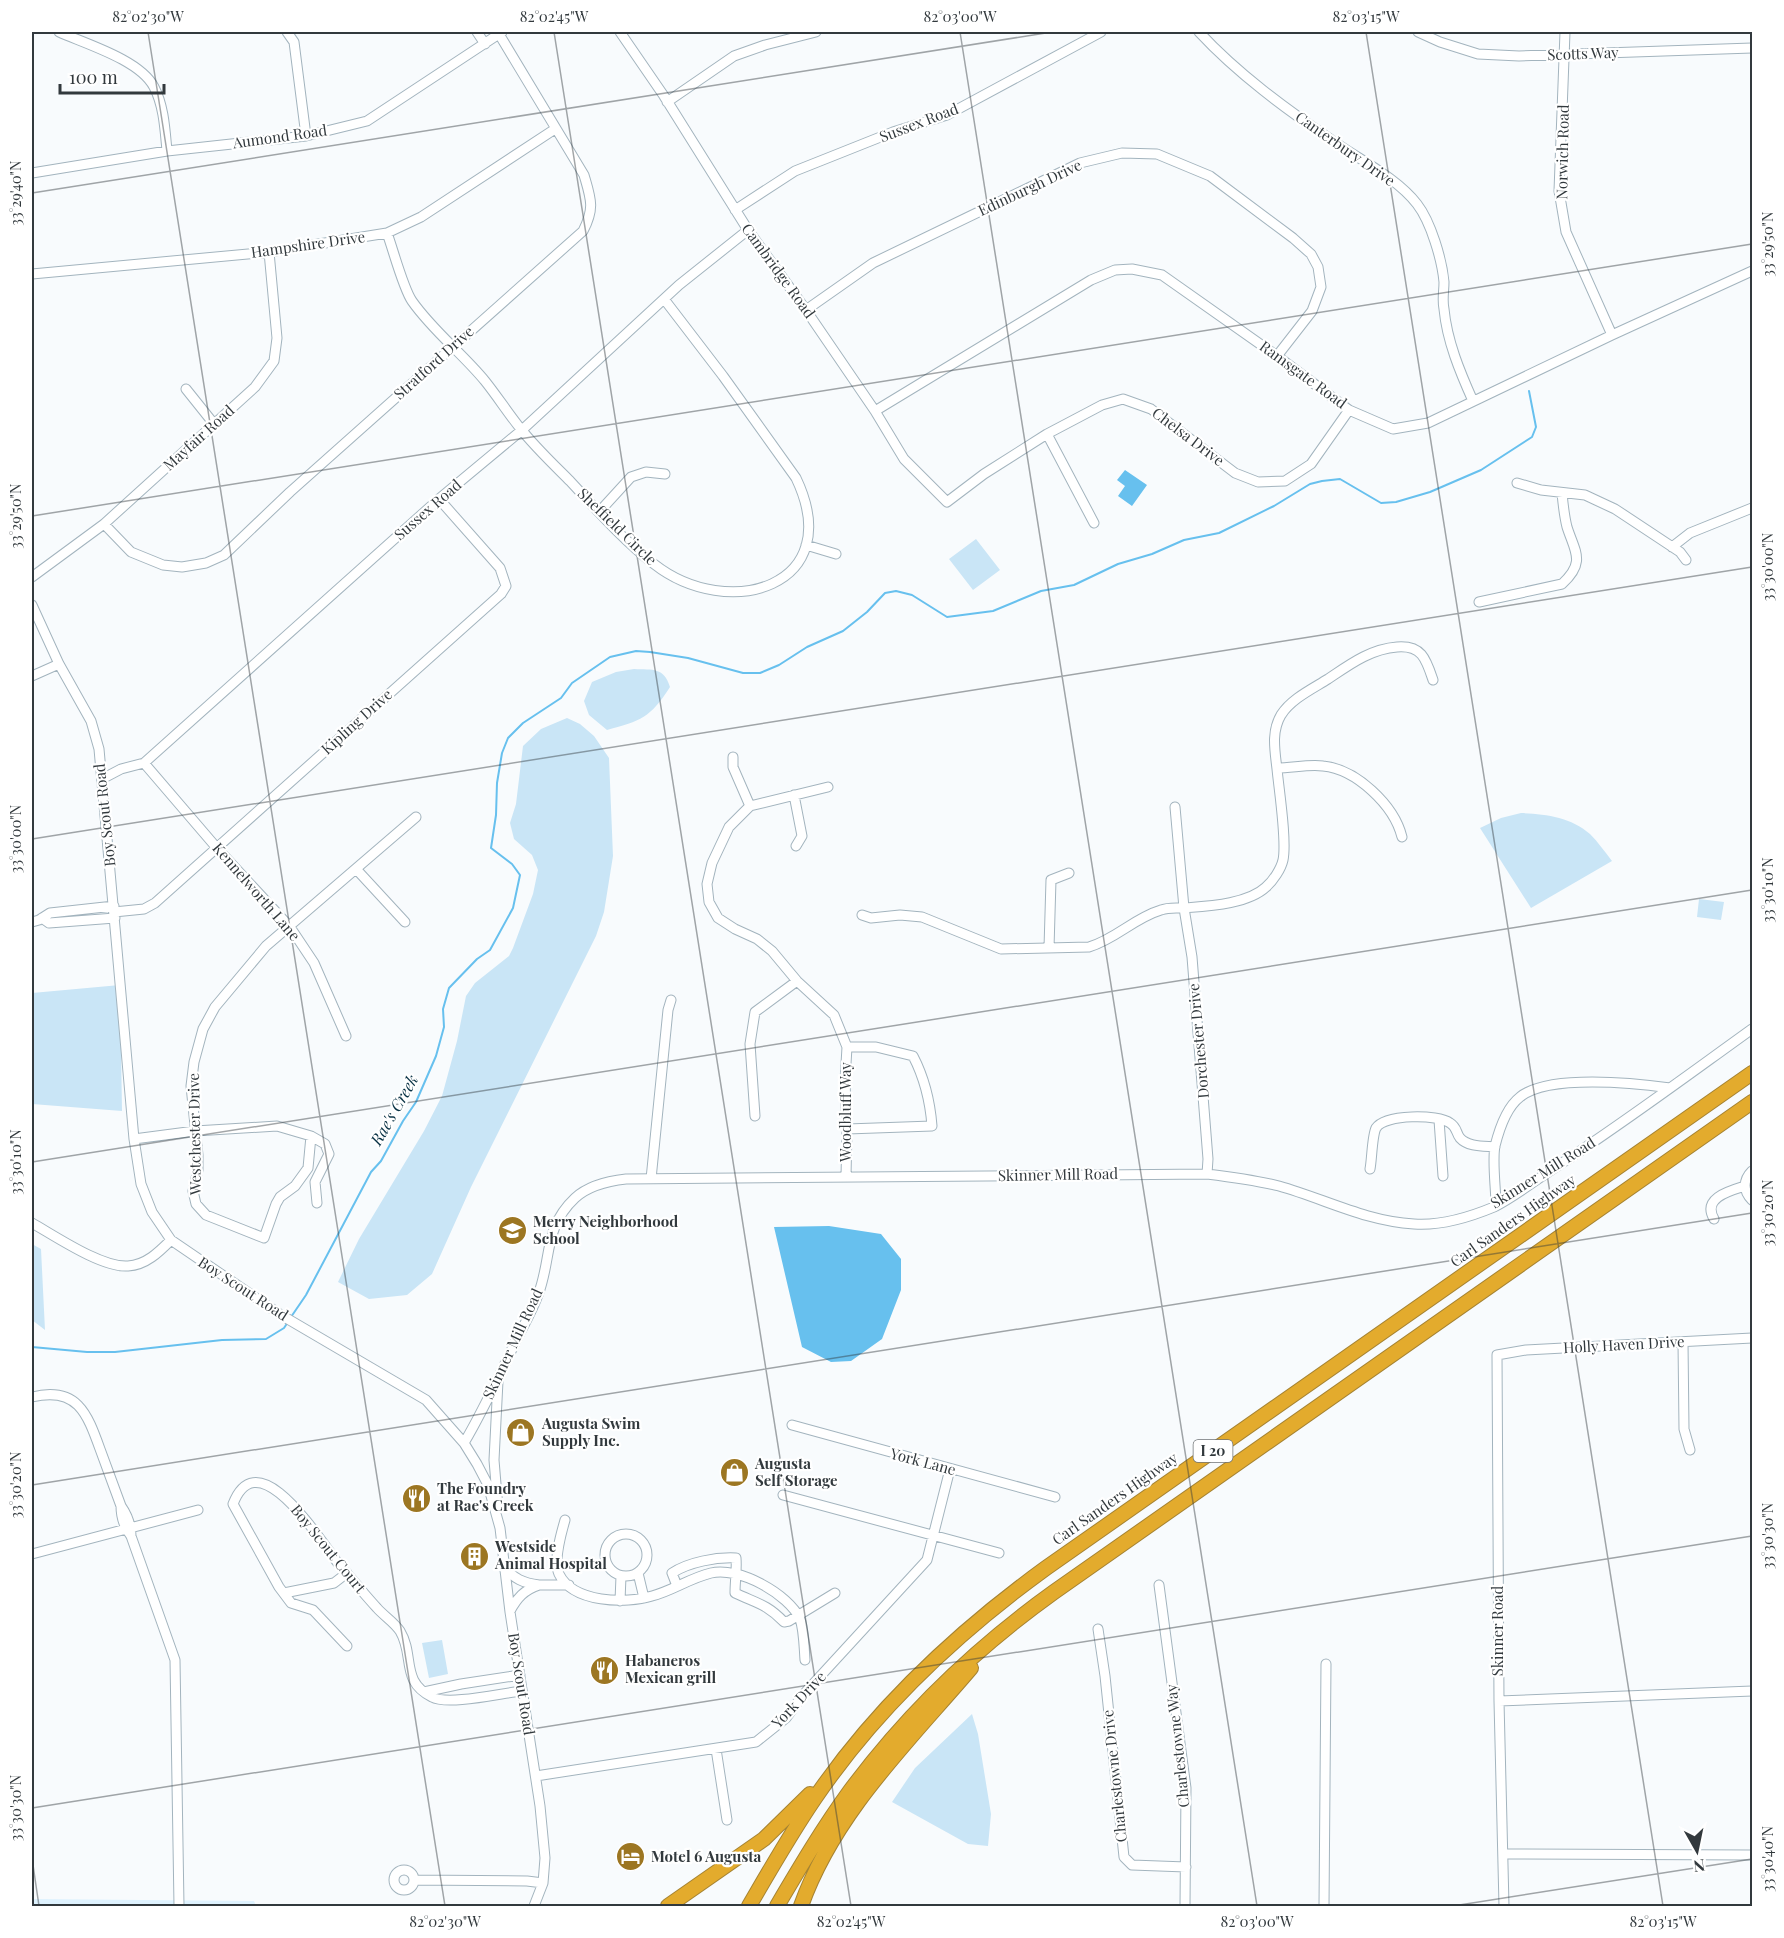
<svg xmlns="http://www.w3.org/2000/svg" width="1784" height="1938" font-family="'Playfair Display',serif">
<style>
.built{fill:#def2fe}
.green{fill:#c9e5f6}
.water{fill:#67c0ee}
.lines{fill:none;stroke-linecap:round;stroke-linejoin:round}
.stream{stroke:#67c0ee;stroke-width:2}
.minor-casing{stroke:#a3b4be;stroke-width:11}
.highway-casing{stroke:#a58333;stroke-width:16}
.minor{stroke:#fff;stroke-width:9}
.highway{stroke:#e3ab2d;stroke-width:14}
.ticks{fill:none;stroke:#32393d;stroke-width:1.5;stroke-opacity:0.45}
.labels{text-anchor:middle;stroke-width:4.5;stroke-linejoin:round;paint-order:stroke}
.shield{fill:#fff;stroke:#707477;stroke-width:1.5}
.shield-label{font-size:14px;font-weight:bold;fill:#32393d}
.street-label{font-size:15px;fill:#32393d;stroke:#fff}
.poi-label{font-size:15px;font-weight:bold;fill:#32393d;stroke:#fff;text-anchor:start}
.water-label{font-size:16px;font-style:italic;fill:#073043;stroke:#fff}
.neatline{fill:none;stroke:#32393d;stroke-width:2}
.ticks-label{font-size:15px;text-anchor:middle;fill:#32393d}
</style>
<rect width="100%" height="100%" fill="#f8fbfd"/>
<path class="built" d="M 32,1899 L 254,1901 L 256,1906 L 32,1906 Z"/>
<path class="green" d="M 976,539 L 1000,570 L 973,590 L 949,559 Z
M 634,669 C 653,670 664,667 670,687 C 650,718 641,721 607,730 L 589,715 L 584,701 L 592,682 L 616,672 Z
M 567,718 L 580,724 L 594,736 L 609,758 L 613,856 L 604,912 L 596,936 L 471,1187 L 432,1274 L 407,1295 L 369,1299 L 338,1282 L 359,1239 L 424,1131 L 442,1096 L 457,1041 L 466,996 L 475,983 L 509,956 L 513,948 L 533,894 L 538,870 L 532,855 L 514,839 L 510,823 L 516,804 L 523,746 L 541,729 Z
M 1521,813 C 1546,814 1571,817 1590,834 C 1598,842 1605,852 1612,861 L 1531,908 L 1480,828 L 1501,818 Z
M 1699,899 L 1724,902 L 1721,920 L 1697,917 Z
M 120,985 L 122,1111 L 32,1104 L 32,993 Z
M 32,1244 L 41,1249 L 45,1330 L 32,1320 Z
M 442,1640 L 448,1674 L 429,1678 L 422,1643 Z
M 972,1714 L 978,1734 L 991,1814 L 988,1846 L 968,1844 L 892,1802 L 915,1768 Z"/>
<path class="water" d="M 1125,470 L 1147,485 L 1132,506 L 1118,496 L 1125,486 L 1117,480 Z
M 829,1226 L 881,1234 L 901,1259 L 901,1290 L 882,1339 L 851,1361 L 831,1362 L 802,1347 L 774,1227 Z"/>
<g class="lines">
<path class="stream" d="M 291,1317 L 306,1295 L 371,1172 L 381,1161 L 403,1121 L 416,1102 L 436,1056 L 444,1027 L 443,1009 L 449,988 L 477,959 L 490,950 L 513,908 L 520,875 L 512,864 L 491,848 L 496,815 L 497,783 L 502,753 L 508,738 L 523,723 L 561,698 L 572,683 L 610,657 L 636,651 L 650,652 L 688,658 L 743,673 L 760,673 L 779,665 L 807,647 L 843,631 L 867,612 L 885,593 L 896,591 L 912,595 L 947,617 L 993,611 L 1041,591 L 1074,585 L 1118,564 L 1152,554 L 1184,540 L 1219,533 L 1274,506 L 1310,484 L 1322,481 L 1340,479 L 1381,503 L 1396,502 L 1430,492 L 1481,470 L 1532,437 L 1536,427 L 1529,391
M 32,1347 L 87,1352 L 115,1352 L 222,1340 L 266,1339 L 284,1328 L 288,1322"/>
<defs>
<path id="minor" d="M 59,32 C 86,44 140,60 154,87 C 164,106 165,130 167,151
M 287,32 L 294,42 L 306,136
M 477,32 L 485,44
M 620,32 L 664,96 L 748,230 L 806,310 L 875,411 L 904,459 L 947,502 L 984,474 L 1047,434 L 1102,405 L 1123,399 L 1151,409 L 1235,473 L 1258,482 L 1285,481 L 1311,464 L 1349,410
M 1199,32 C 1238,74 1286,109 1333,141 C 1360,160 1397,178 1417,204 C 1431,222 1442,260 1444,282 C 1444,291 1442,300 1444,309 C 1447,341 1460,372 1473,401
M 1418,32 L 1440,42 L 1478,54 L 1519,56 L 1752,48
M 1565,32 L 1559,191 L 1566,232 L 1612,335
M 667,102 L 734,56 L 765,45 L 816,32
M 32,173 L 167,151 L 306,136 L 367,121 L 502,32
M 735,210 L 795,171 L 893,132 L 947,115 L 1101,32
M 387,233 C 393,249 403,288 412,301 C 433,331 462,353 485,381 C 497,396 508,413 520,428 C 535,447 553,464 570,481 C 595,508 624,541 654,564 C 728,622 848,587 796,478 L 723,376 L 664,299
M 32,274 L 269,252 L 387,233 L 421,217 L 555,129
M 806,310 L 873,263 L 1080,163 L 1122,153 L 1157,154 L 1210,176 L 1293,238 L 1311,254 L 1318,267 L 1321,287 L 1312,311 L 1277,356
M 186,389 L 214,424
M 875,411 L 1091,280 L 1115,270 L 1132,269 L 1162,275 L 1277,356 L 1349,410 L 1393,429 L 1428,423 L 1612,335 L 1752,271
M 1047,434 L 1094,523
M 1517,483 L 1541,490 L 1585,495 L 1615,509 L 1680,552 L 1686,560
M 599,512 L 631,477 L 646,472 L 665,474
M 104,524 L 131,552 L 163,565 L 182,567 L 206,563 L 224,555 L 290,492 L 583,231 C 595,208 591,199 584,175 L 499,34
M 806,545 L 836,554
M 1672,547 L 1690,533 L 1752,508
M 32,577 L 104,524 L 255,387 L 274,361 L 277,338 L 269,252
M 1479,602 L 1562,584 C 1586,562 1575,552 1567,527 C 1564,515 1563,504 1562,493
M 32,605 L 59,664 L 91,721 L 99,749 L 134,1139 L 141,1184 L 152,1212 L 171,1240 L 281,1315 L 426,1400 L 464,1443 L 477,1464 L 488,1485 L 500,1528 L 510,1612 L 540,1806 L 545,1858 L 543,1883 L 534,1906
M 32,676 L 59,664
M 733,757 L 733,767 L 750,806
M 144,763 L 216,847 L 290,927 L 314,963 L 346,1036
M 1277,768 C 1292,768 1309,764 1323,766 C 1356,769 1394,805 1402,837
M 102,779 L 121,769 L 144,763 L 439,499 L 522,430 L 679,285 L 748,230
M 828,787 L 750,806 L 729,827 L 712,863 L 707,884 L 709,902 L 718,918 L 735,929 L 757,939 L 772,951 L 797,981 L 834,1015 L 847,1047 L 845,1081 L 847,1129 L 846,1177
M 794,795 L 802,836 L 796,846
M 1175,807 L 1184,908 L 1192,957 L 1208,1159 L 1207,1174
M 357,870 L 405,922
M 114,912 L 144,909 L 155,903 L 501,594 L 506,586 L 500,568 L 439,499
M 862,915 L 871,918 L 900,915 L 922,917 L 1001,949 L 1089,947 C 1116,939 1134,918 1161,910 C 1168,907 1176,908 1184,908 C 1209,906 1248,904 1266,887 C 1273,881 1281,869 1283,860 C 1287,841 1279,790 1277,769 C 1275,751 1271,732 1281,715 C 1291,699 1312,689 1328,679 C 1349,665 1370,649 1397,647 C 1422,645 1426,659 1433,680
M 42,918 L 49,923 L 115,918
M 32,922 L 39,920 L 50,913 L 114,906
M 1049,948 L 1051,880 L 1069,873
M 847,1047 L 876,1047 L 913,1056 C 925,1079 930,1100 932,1126 L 847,1129
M 755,1116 L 750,1044 L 755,1012 L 797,981
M 1439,1120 L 1443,1176
M 311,1136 L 308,1168 L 295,1186 L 280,1197 L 276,1204 L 264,1238 L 206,1215 L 196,1204 L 193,1191 L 198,1170 L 198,1155 L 191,1086 L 194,1062 L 203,1029 L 215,1007 L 266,946 L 416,817
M 134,1139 L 195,1131 L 277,1126 L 311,1136 L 325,1144 L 329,1154 L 315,1182 L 317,1203
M 1370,1169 C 1372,1159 1372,1136 1376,1128 C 1385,1114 1438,1114 1450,1123 C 1457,1127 1456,1133 1460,1138 C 1468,1147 1484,1146 1495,1147
M 1752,1171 C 1743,1180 1743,1191 1752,1200
M 651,1179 L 668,1010 L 671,1000
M 1496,1206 C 1496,1189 1492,1161 1495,1146 C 1499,1130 1507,1107 1520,1097 C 1548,1074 1635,1083 1670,1088
M 1714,1219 C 1702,1198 1729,1191 1745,1186
M 32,1223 C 55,1236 102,1268 128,1266 C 146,1265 159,1252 171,1240
M 1683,1342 L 1684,1429 L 1690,1450
M 498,1381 L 494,1460 L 498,1508
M 32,1397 C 77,1386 87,1413 100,1449 C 107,1468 114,1487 121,1506 C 128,1516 131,1524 131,1536 C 124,1527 121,1518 121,1506
M 792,1425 L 1055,1497
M 464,1443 C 483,1411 498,1378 514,1345 C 522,1328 532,1312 538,1295 C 552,1259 543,1228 575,1198 C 589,1185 608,1181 626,1179 L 1207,1174 C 1231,1177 1255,1180 1279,1186 C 1325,1199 1365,1221 1414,1224 C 1441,1226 1470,1217 1494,1207 C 1516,1196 1538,1178 1559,1165 C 1625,1122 1688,1075 1752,1029
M 783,1495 L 999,1553
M 565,1520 C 561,1534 553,1561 559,1574 C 573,1603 626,1604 652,1596 C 672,1591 690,1578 711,1573 C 738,1566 789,1594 800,1619 C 804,1630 804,1647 805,1660
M605 1555a21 21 0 1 1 42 0a21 21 0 1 1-42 0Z
M 131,1536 L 175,1660 L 179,1906
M 32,1554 L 198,1510
M 504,1566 C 513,1579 524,1583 539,1585 C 524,1590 517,1598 510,1611
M 638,1573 L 644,1598
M 539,1585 L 569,1585
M 1159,1585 L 1186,1788 L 1185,1906
M 677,1586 L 672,1573 C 689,1562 716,1557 736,1558 C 737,1570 735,1581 735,1593 C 756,1603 767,1604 784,1622 L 789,1621 L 835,1593
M 284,1593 L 334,1583 L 347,1573
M 620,1601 L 621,1576
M 1098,1629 L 1105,1676 L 1124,1857 L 1132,1865 L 1186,1867
M 347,1646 L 313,1610 L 291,1603 L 279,1587 L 233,1504 C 259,1437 323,1546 341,1567 C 353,1580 365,1595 377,1608 C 384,1616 394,1622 400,1631 C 415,1656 400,1681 432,1697 C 448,1706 502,1693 522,1691
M 424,1692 L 461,1684 L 520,1675
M 1499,1701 L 1752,1691
M 716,1749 L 727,1820
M 536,1776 L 756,1742 L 786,1718 L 803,1695 L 927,1560 L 950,1469
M 1503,1854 L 1752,1855
M394 1880a10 10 0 1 1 20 0a10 10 0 1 1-20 0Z
M 415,1880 L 527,1881 L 543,1883
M 1324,1906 L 1326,1664
M 1504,1906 L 1499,1701 L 1497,1355 L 1526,1350 L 1752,1338"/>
<path id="highway" d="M 668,1906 L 764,1839 L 810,1794
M 749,1906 C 770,1870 791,1833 815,1798 C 877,1707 958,1632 1046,1568 L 1752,1073
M 777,1906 C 800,1867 823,1828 850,1791 C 907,1714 976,1648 1054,1592 L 1752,1102
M 801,1906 C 834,1813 908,1742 971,1668"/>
</defs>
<use href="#minor" class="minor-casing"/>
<use href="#highway" class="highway-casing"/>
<use href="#minor" class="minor"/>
<use href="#highway" class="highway"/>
</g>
<path class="ticks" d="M 148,32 L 445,1906M 554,32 L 851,1906M 960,32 L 1257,1906M 1366,32 L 1663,1906M 32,193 L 1052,32M 32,516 L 1752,244M 32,839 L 1752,567M 32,1162 L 1752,890M 32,1485 L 1752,1213M 32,1808 L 1752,1536M 32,1858 L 39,1906M 1453,1906 L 1752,1859"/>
<defs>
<symbol id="school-disc" viewBox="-11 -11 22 22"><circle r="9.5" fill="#9c7622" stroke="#fff"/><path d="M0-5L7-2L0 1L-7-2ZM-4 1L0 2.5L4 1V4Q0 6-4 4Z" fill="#fff"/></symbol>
<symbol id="shop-disc" viewBox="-11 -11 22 22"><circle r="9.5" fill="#9c7622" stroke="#fff"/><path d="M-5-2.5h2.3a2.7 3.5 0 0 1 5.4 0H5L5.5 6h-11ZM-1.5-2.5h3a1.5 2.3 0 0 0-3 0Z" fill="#fff"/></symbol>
<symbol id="restaurant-disc" viewBox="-11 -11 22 22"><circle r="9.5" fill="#9c7622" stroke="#fff"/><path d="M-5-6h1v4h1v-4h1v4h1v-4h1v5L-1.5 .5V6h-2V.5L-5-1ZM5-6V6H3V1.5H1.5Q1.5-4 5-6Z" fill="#fff"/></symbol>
<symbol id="building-disc" viewBox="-11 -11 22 22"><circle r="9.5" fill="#9c7622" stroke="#fff"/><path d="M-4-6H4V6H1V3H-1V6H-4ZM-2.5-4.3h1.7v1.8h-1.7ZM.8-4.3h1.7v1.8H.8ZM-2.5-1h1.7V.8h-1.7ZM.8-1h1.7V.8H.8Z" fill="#fff"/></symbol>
<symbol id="hotel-disc" viewBox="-11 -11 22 22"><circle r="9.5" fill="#9c7622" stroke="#fff"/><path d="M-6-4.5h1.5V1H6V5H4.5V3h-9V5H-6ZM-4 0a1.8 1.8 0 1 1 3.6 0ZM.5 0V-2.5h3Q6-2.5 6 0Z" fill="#fff"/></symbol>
</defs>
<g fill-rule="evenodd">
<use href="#school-disc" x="496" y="1214" width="33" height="33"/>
<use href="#shop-disc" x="504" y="1416" width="33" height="33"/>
<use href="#shop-disc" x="718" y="1456" width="33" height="33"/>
<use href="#restaurant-disc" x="400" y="1482" width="33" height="33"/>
<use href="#building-disc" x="458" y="1540" width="33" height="33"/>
<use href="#restaurant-disc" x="588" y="1654" width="33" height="33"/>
<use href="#hotel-disc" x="614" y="1840" width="33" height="33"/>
</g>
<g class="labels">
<rect class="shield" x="1193.5" y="1440" width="39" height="22" rx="4.5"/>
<g class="shield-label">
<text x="1213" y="1456">I 20</text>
</g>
<g class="street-label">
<text transform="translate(1583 54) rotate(-2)" y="5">Scotts Way</text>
<text transform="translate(919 123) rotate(-21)" y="5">Sussex Road</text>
<text transform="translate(280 137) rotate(-8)" y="5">Aumond Road</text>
<text transform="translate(1345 149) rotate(35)" y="5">Canterbury Drive</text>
<text transform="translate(1563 152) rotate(-89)" y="5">Norwich Road</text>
<text transform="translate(1030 188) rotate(-25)" y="5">Edinburgh Drive</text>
<text transform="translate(308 245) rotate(-8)" y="5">Hampshire Drive</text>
<text transform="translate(778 271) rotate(54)" y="5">Cambridge Road</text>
<text transform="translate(434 363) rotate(-42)" y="5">Stratford Drive</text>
<text transform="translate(1303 375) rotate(36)" y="5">Ramsgate Road</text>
<text transform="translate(1188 437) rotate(37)" y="5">Chelsa Drive</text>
<text transform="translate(199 438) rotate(-42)" y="5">Mayfair Road</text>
<text transform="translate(428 510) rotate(-41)" y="5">Sussex Road</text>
<text transform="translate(617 527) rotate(44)" y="5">Sheffield Circle</text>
<text transform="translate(357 722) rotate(-42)" y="5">Kipling Drive</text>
<text transform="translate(105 815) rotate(-96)" y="5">Boy Scout Road</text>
<text transform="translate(256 892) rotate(49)" y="5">Kennelworth Lane</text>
<text transform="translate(1199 1041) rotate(-95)" y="5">Dorchester Drive</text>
<text transform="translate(846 1112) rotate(-90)" y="5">Woodbluff Way</text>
<text transform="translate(195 1134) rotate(-91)" y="5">Westchester Drive</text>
<text transform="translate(1543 1173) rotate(-32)" y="5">Skinner Mill Road</text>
<text transform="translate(1058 1175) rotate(-1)" y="5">Skinner Mill Road</text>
<text transform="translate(1513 1221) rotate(-35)" y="5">Carl Sanders Highway</text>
<text transform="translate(243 1289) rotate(33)" y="5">Boy Scout Road</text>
<text transform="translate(513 1344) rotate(-65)" y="5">Skinner Mill Road</text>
<text transform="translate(1624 1345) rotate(-3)" y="5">Holly Haven Drive</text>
<text transform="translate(923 1462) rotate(15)" y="5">York Lane</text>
<text transform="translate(1115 1499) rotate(-35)" y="5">Carl Sanders Highway</text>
<text transform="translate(328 1549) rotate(51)" y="5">Boy Scout Court</text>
<text transform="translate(1498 1631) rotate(-90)" y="5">Skinner Road</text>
<text transform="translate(521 1684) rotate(81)" y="5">Boy Scout Road</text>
<text transform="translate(799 1700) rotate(-47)" y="5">York Drive</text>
<text transform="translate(1178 1746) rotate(-96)" y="5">Charlestowne Way</text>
<text transform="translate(1115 1776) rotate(-96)" y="5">Charlestowne Drive</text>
</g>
<g class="poi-label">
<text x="533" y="1227">Merry Neighborhood<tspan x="533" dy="17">School</tspan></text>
<text x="542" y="1429">Augusta Swim<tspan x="542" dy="17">Supply Inc.</tspan></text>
<text x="755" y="1469">Augusta<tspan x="755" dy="17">Self Storage</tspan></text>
<text x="437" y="1494">The Foundry<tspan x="437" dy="17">at Rae's Creek</tspan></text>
<text x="495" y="1552">Westside<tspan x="495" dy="17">Animal Hospital</tspan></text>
<text x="625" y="1666">Habaneros<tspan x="625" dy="17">Mexican grill</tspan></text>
<text x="651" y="1862">Motel 6 Augusta</text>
</g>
<g class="water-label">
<text transform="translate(394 1110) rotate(-60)" y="6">Rae's Creek</text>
</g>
</g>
<rect width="1784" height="1938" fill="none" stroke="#ffffff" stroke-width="66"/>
<g transform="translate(1697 1851) rotate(171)" stroke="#ffffff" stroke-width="4.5" paint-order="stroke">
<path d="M0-4.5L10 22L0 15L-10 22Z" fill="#32393d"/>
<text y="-9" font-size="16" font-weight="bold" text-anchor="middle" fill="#32393d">N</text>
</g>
<path d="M60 84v9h104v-9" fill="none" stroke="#32393d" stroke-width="3"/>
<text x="69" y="84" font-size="18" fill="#32393d" stroke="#ffffff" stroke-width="4.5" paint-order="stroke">100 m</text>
<rect x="33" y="33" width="1718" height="1872" class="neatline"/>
<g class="ticks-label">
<text x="148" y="22">82°02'30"W</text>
<text x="554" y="22">82°02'45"W</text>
<text x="960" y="22">82°03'00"W</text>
<text x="1366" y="22">82°03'15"W</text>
<text transform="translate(16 193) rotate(-90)" y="5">33°29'40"N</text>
<text transform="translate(1768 244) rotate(-90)" y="5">33°29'50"N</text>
<text transform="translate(16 516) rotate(-90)" y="5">33°29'50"N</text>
<text transform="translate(1768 567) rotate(-90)" y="5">33°30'00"N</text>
<text transform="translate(16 839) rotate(-90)" y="5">33°30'00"N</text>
<text transform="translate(1768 890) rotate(-90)" y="5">33°30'10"N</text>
<text transform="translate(16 1162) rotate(-90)" y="5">33°30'10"N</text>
<text transform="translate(1768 1213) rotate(-90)" y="5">33°30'20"N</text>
<text transform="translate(16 1485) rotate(-90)" y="5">33°30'20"N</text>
<text transform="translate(1768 1536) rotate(-90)" y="5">33°30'30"N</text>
<text transform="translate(16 1808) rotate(-90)" y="5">33°30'30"N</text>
<text transform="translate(1768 1859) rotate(-90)" y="5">33°30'40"N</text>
<text x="445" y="1927">82°02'30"W</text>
<text x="851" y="1927">82°02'45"W</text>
<text x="1257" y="1927">82°03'00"W</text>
<text x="1663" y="1927">82°03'15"W</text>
</g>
</svg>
